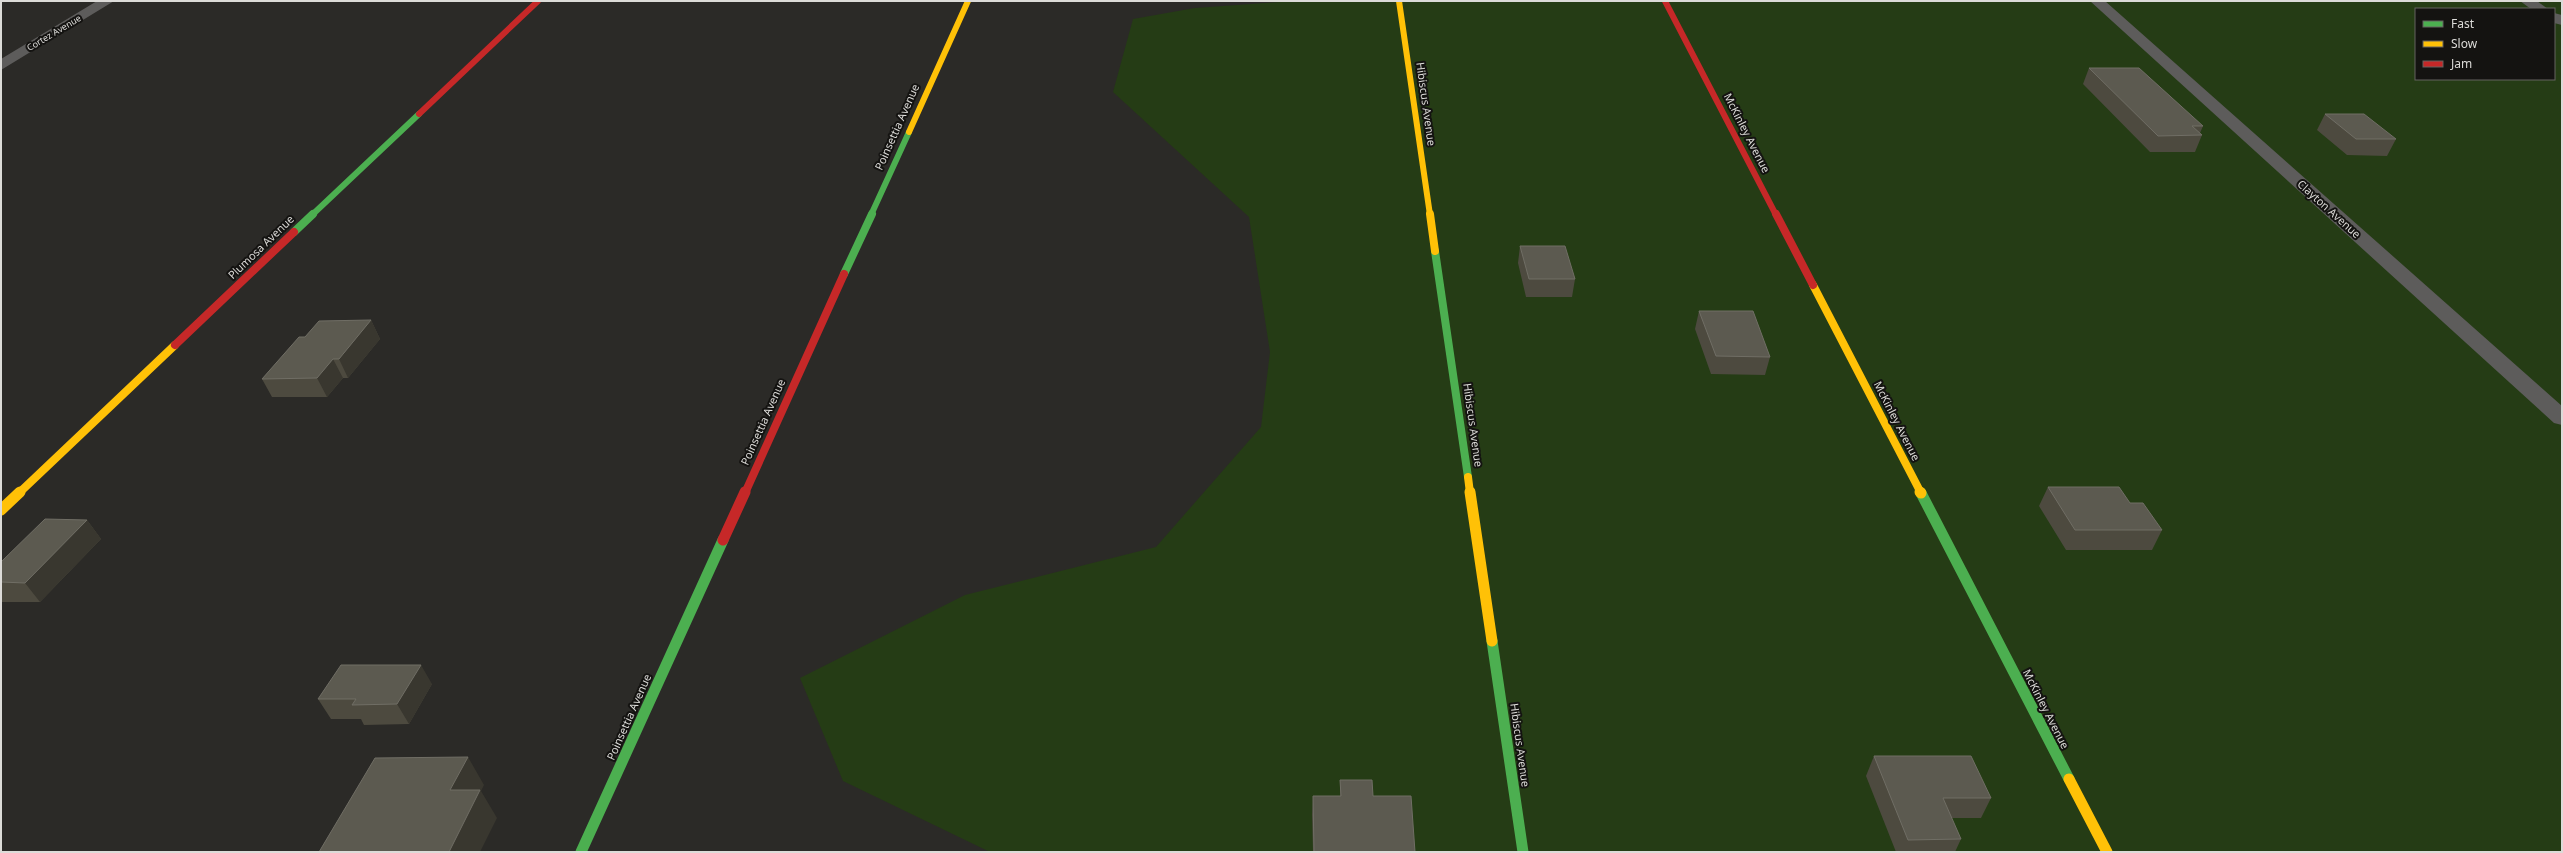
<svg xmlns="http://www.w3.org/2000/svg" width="2563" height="853" font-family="'Noto Sans',sans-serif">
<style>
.green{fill:#253c15;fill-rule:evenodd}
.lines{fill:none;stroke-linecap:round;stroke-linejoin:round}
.street{fill:#5d5c5b;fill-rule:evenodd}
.fast-far2{stroke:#4caf50;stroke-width:6}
.fast-far1{stroke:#4caf50;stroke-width:8}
.fast{stroke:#4caf50;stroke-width:11}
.slow-far2{stroke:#ffc107;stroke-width:6}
.slow-far1{stroke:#ffc107;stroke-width:8}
.slow{stroke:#ffc107;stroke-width:11}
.jam-far2{stroke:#c62828;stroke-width:6}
.jam-far1{stroke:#c62828;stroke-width:8}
.jam{stroke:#c62828;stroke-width:11}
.wall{fill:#4d4a3f}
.shaded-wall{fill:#39372f}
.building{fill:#5c5a50;stroke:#706e65}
.labels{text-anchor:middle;stroke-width:4;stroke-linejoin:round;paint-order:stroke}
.far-street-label{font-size:9px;fill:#dcdbd8;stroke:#141311}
.street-label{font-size:11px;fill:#dcdbd8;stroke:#141311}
</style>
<rect width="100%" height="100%" fill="#2b2a27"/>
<path class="green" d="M 1294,1 L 2562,1 L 2562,852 L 990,852 L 843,781 L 800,678 L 965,595 L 1156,547 L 1261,427 L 1270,352 L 1249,217 L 1113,92 L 1133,19 L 1195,8 ZM 2416,9 L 2554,9 L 2554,79 L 2416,79 Z"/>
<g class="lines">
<path class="street" d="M 97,1 L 114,1 L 1,70 L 1,59 Z
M 2090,1 L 2105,1 L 2562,406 L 2562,425 L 2554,423 Z
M 2520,1 L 2537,1 L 2548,9 L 2531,9 Z
M 2554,13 L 2562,15 L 2562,25 L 2554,23 Z"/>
<path class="fast-far2" d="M 312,215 L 419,114
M 871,215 L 909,132"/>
<path class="fast-far1" d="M 294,232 L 313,214
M 1435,251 L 1468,477
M 844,274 L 872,214"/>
<path class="fast" d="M 1921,493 L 2069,779
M 1492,641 L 1523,852
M 581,852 L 723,540"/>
<path class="slow-far2" d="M 1399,1 L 1430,215
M 909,132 L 968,1"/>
<path class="slow-far1" d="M 1430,214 L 1435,251
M 1813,285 L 1921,493
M 1468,477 L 1470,493
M 19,493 L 175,345"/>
<path class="slow" d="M 1470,492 L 1492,641
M 1920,492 L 1921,493
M 1,510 L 20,492
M 2069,779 L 2107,852"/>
<path class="jam-far2" d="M 1665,1 L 1776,215
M 419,114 L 538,1"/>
<path class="jam-far1" d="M 1776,214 L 1813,285
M 175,345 L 294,232
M 745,493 L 844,274"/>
<path class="jam" d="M 723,540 L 745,492"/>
</g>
<path class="wall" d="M 2089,68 L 2203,126 L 2200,133 L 2202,135 L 2195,152 L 2150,152 L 2083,84 Z
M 2325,114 L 2396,139 L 2387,156 L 2347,155 L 2317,130 Z
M 1520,246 L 1575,279 L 1572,297 L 1526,297 L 1518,263 Z
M 1699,311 L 1770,357 L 1765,375 L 1711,374 L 1695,329 Z
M 371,320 L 380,339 L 348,378 L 343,378 L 327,397 L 272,397 L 262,379 L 305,337 Z
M 2048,487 L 2130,503 L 2162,530 L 2152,550 L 2066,550 L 2039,506 Z
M 87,520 L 101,539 L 40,602 L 1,602 L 1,562 Z
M 432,684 L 409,724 L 364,725 L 361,719 L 331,719 L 318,699 Z
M 1874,756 L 1991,798 L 1981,818 L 1951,818 L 1961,839 L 1955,852 L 1896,852 L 1866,776 Z
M 1340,780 L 1373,796 L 1415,852 L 1313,852 L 1312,815 L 1313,796 L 1340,796 Z"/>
<path class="shaded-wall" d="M 371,320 L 380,339 L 348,378 L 339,359 Z
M 333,359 L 343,378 L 327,397 L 317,378 Z
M 87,520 L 101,539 L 40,602 L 25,583 Z
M 421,665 L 432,684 L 409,724 L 397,704 Z
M 468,757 L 484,785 L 481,791 L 497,818 L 480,852 L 449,852 L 450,790 Z"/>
<path class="building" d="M 2089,68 L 2139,68 L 2203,126 L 2192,126 L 2202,135 L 2158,136 Z
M 2325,114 L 2364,114 L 2396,139 L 2356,139 Z
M 1520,246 L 1565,246 L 1575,279 L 1529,279 Z
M 1699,311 L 1753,311 L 1770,357 L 1716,356 Z
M 371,320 L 339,359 L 333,359 L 317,378 L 262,379 L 299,337 L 305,337 L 319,321 Z
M 2048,487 L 2119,487 L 2130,503 L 2143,503 L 2162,530 L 2075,530 Z
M 45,519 L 87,520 L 25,583 L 1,582 L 1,562 Z
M 341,665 L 421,665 L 397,704 L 352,705 L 356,699 L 318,699 Z
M 1874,756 L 1971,756 L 1991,798 L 1943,798 L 1961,839 L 1908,840 Z
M 468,757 L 450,790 L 480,790 L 449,852 L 319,852 L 375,758 Z
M 1340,780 L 1372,780 L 1373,796 L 1411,796 L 1415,852 L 1314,852 L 1313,796 L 1341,796 Z"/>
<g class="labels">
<g class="far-street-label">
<text transform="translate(54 33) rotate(-31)" y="3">Cortez Avenue</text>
</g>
<g class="street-label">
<text transform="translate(1426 104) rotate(82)" y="4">Hibiscus Avenue</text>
<text transform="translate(897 127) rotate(-66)" y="4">Poinsettia Avenue</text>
<text transform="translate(1747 133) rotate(63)" y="4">McKinley Avenue</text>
<text transform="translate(2329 209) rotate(42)" y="4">Clayton Avenue</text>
<text transform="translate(261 247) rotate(-44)" y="4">Plumosa Avenue</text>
<text transform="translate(1897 421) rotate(63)" y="4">McKinley Avenue</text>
<text transform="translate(763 422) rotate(-66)" y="4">Poinsettia Avenue</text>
<text transform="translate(1473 425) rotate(82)" y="4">Hibiscus Avenue</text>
<text transform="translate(2046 709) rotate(63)" y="4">McKinley Avenue</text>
<text transform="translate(629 717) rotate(-66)" y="4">Poinsettia Avenue</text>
<text transform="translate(1520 745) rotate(82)" y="4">Hibiscus Avenue</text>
</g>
</g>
<rect width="2563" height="853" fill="none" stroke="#dcdbd8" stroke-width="4"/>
<rect x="2415" y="8" width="140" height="72" fill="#141311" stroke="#646361"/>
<rect x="2423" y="21" width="20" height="6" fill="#4caf50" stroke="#646361"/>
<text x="2451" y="28" font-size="12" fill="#dcdbd8">Fast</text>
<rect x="2423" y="41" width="20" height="6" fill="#ffc107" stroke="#646361"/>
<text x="2451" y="48" font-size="12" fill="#dcdbd8">Slow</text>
<rect x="2423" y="61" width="20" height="6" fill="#c62828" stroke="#646361"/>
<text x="2451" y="68" font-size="12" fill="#dcdbd8">Jam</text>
</svg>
